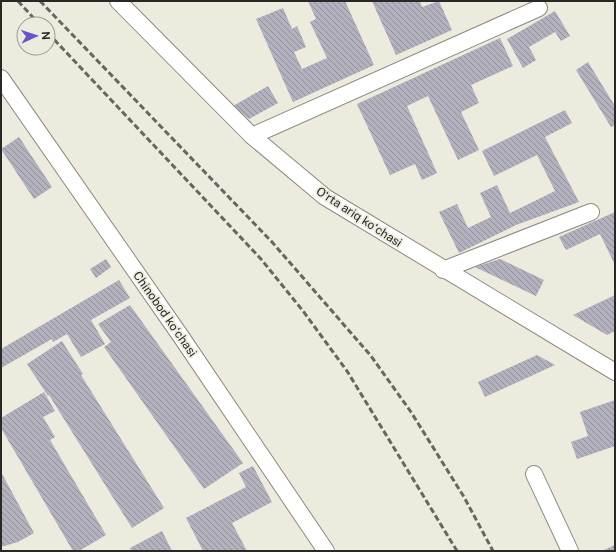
<svg xmlns="http://www.w3.org/2000/svg" width="616" height="552" font-family="'Public Sans',sans-serif">
<style>
.building{fill:url(#building-back-hatch)}
.lines{fill:none;stroke-linecap:round;stroke-linejoin:round}
.minor-casing{stroke:#8d8a80;stroke-width:18}
.minor{stroke:#fff;stroke-width:16}
.rail{stroke:#686660;stroke-width:3;stroke-dasharray:6 3;stroke-linecap:butt}
.labels{text-anchor:middle;stroke-width:3.5;stroke-linejoin:round;paint-order:stroke}
.street-label{font-size:12px;fill:#292824;stroke:#edeade}
</style>
<defs>
<pattern id="building-back-hatch" width="6" height="6" patternUnits="userSpaceOnUse"><rect width="6" height="6" fill="#b2b1bd"/><path d="M-1 5l2 2M0 0l6 6M5-1l2 2" fill="none" stroke="#919099"/></pattern>
</defs>
<rect width="100%" height="100%" fill="#edeade"/>
<path class="building" d="M 308,1 L 345,1 L 374,65 L 293,102 L 256,19 L 283,8 L 292,29 L 297,26 L 306,47 L 294,52 L 302,69 L 327,58 L 310,22 L 316,19 Z
M 372,1 L 420,1 L 422,7 L 439,1 L 452,30 L 396,55 Z
M 555,11 L 570,36 L 561,41 L 555,32 L 529,47 L 536,60 L 523,68 L 507,39 Z
M 500,38 L 513,66 L 471,85 L 479,103 L 461,112 L 479,150 L 458,160 L 428,96 L 407,106 L 437,173 L 422,180 L 415,164 L 390,175 L 357,104 Z
M 588,62 L 615,106 L 615,125 L 611,127 L 576,70 Z
M 268,86 L 278,103 L 249,119 L 233,106 Z
M 565,110 L 572,123 L 545,137 L 579,202 L 516,225 L 459,253 L 439,212 L 457,204 L 468,228 L 491,217 L 480,193 L 497,185 L 510,213 L 555,191 L 537,155 L 494,176 L 482,151 Z
M 19,137 L 52,187 L 34,199 L 1,149 Z
M 615,212 L 615,265 L 600,234 L 566,250 L 559,237 Z
M 106,259 L 111,267 L 96,278 L 90,269 Z
M 500,259 L 544,280 L 536,296 L 475,267 Z
M 119,280 L 130,298 L 91,320 L 105,344 L 81,357 L 67,334 L 53,342 L 52,339 L 1,368 L 1,349 Z
M 615,295 L 615,331 L 607,335 L 573,315 Z
M 130,305 L 243,463 L 204,489 L 104,347 L 111,342 L 98,324 Z
M 62,341 L 83,374 L 81,375 L 164,508 L 132,528 L 49,395 L 48,396 L 27,364 Z
M 537,355 L 555,365 L 485,397 L 478,382 Z
M 44,392 L 55,411 L 43,417 L 55,437 L 50,440 L 106,535 L 79,551 L 73,551 L 1,428 L 1,418 Z
M 615,400 L 615,446 L 577,459 L 571,442 L 588,436 L 580,412 Z
M 253,466 L 272,502 L 232,523 L 247,551 L 203,551 L 186,518 L 246,487 L 239,473 Z
M 1,472 L 34,533 L 18,542 L 1,547 Z
M 162,531 L 172,551 L 131,551 L 130,548 Z
M 615,545 L 615,551 L 602,551 Z"/>
<g class="lines">
<defs>
<path id="minor" d="M 118,1 L 252,136 L 325,197 L 615,372
M 1,78 L 182,338 L 326,551
M 252,136 L 539,8
M 443,270 L 591,212
M 534,474 L 570,551"/>
</defs>
<use href="#minor" class="minor-casing"/>
<use href="#minor" class="minor"/>
<path class="rail" d="M 18,1 L 39,24
M 40,1 L 272,242 L 371,356 L 411,412 L 464,497 L 493,551
M 48,33 L 261,259 L 303,311 L 347,371 L 457,551"/>
</g>
<g class="labels">
<g class="street-label">
<text transform="translate(359 217) rotate(33)" y="4">Oʻrta ariq koʻchasi</text>
<text transform="translate(165 314) rotate(55)" y="4">Chinobod koʻchasi</text>
</g>
</g>
<rect width="616" height="552" fill="none" stroke="#292824" stroke-width="4"/>
<g transform="translate(36 36) rotate(87)"><circle r="19" fill="#edeade" stroke="#9f9c94"/>
<path d="M0-3L7 15L0 10L-7 15Z" fill="#6a52cc"/>
<text y="-6" font-size="11" font-weight="bold" text-anchor="middle" fill="#292824">N</text>
</g>
</svg>
